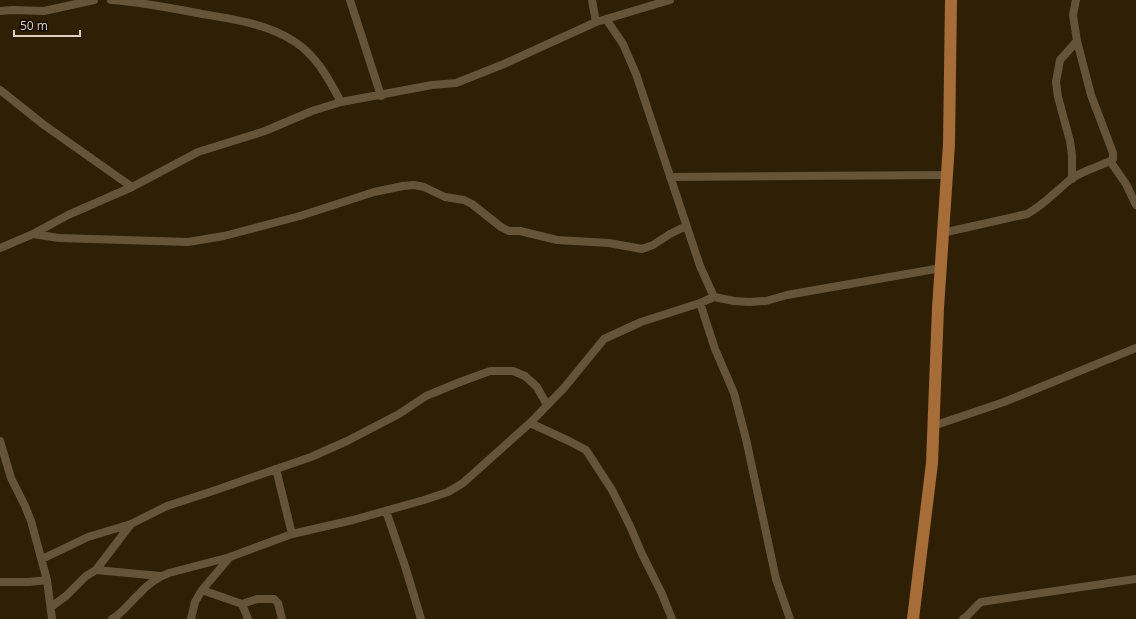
<svg xmlns="http://www.w3.org/2000/svg" width="1136" height="619" font-family="'Open Sans',sans-serif">
<style>
.lines{fill:none;stroke-linecap:round;stroke-linejoin:round}
.street{stroke:#665439;stroke-width:8}
.primary{stroke:#a76d38;stroke-width:12}
</style>
<rect width="100%" height="100%" fill="#2f2005"/>
<g class="lines">
<path class="street" d="M 111,0 C 142,2 171,8 202,14 C 233,19 268,24 295,42 C 317,56 329,80 341,102
M 350,0 L 381,96
M 592,0 L 596,22
M 0,11 L 13,10 L 44,11 L 94,0
M 606,19 L 623,44 L 636,74 L 700,266 L 714,297
M 0,90 L 44,125 L 132,187
M 1110,161 L 1126,184 L 1136,205
M 670,177 L 947,175
M 1072,179 L 1072,155 L 1070,141 L 1058,97 L 1056,82 L 1060,60 L 1077,41
M 942,233 L 1027,214 C 1044,205 1056,191 1071,179 C 1082,171 1098,167 1110,161 L 1113,159 L 1113,153 L 1091,95 L 1077,41 L 1073,15 L 1076,0
M 33,234 L 59,238 L 188,242 L 224,236 L 300,216 L 374,192 L 403,186 L 414,185 L 424,187 L 445,197 L 464,200 L 472,204 L 501,227 L 509,231 L 520,231 L 557,240 L 609,243 L 642,249 L 653,245 L 670,234 L 686,226
M 0,248 L 33,234 L 68,215 L 132,187 L 198,152 L 265,131 L 312,111 L 341,102 L 432,85 L 456,83 L 504,64 L 596,22 L 670,0
M 700,303 L 715,349 L 734,393 L 746,439 L 776,579 L 790,619
M 530,423 L 569,441 L 586,450 L 612,490 L 630,526 L 642,554 L 662,594 L 672,619
M 933,426 L 1004,402 L 1136,348
M 0,441 L 11,478 L 25,506 L 31,521 L 47,580 L 52,619
M 276,469 L 292,534
M 386,511 L 405,566 L 421,619
M 42,559 L 88,537 L 131,524 L 167,506 L 213,491 L 311,457 L 347,441 L 399,414 L 426,396 L 460,382 L 490,371 L 513,371 L 525,376 L 537,387 L 547,405
M 96,570 L 160,576
M 0,582 L 29,582 L 47,580
M 202,590 L 242,604 L 257,599 L 274,599 L 278,603 L 282,619
M 242,604 L 248,619
M 51,607 L 66,596 L 86,576 L 96,570 L 131,524
M 112,619 C 124,612 130,602 140,593 C 148,584 158,577 169,573 L 230,557 L 292,534 L 353,520 L 424,500 L 448,492 L 463,483 L 530,423 L 564,388 L 604,339 L 641,322 L 700,303 L 714,297 L 734,301 L 749,302 L 766,301 L 787,295 L 941,268
M 191,619 L 195,602 L 202,590 L 230,557
M 963,619 C 970,615 974,607 981,602 L 1136,579"/>
<path class="primary" d="M 913,619 L 932,463 L 938,308 L 949,144 L 951,0"/>
</g>
<path d="M14 30v6h66v-6" fill="none" stroke="#dcd1c2" stroke-width="2"/>
<text x="20" y="30" font-size="12" fill="#dcd1c2" stroke="#120b03" stroke-width="3" paint-order="stroke">50 m</text>
</svg>
